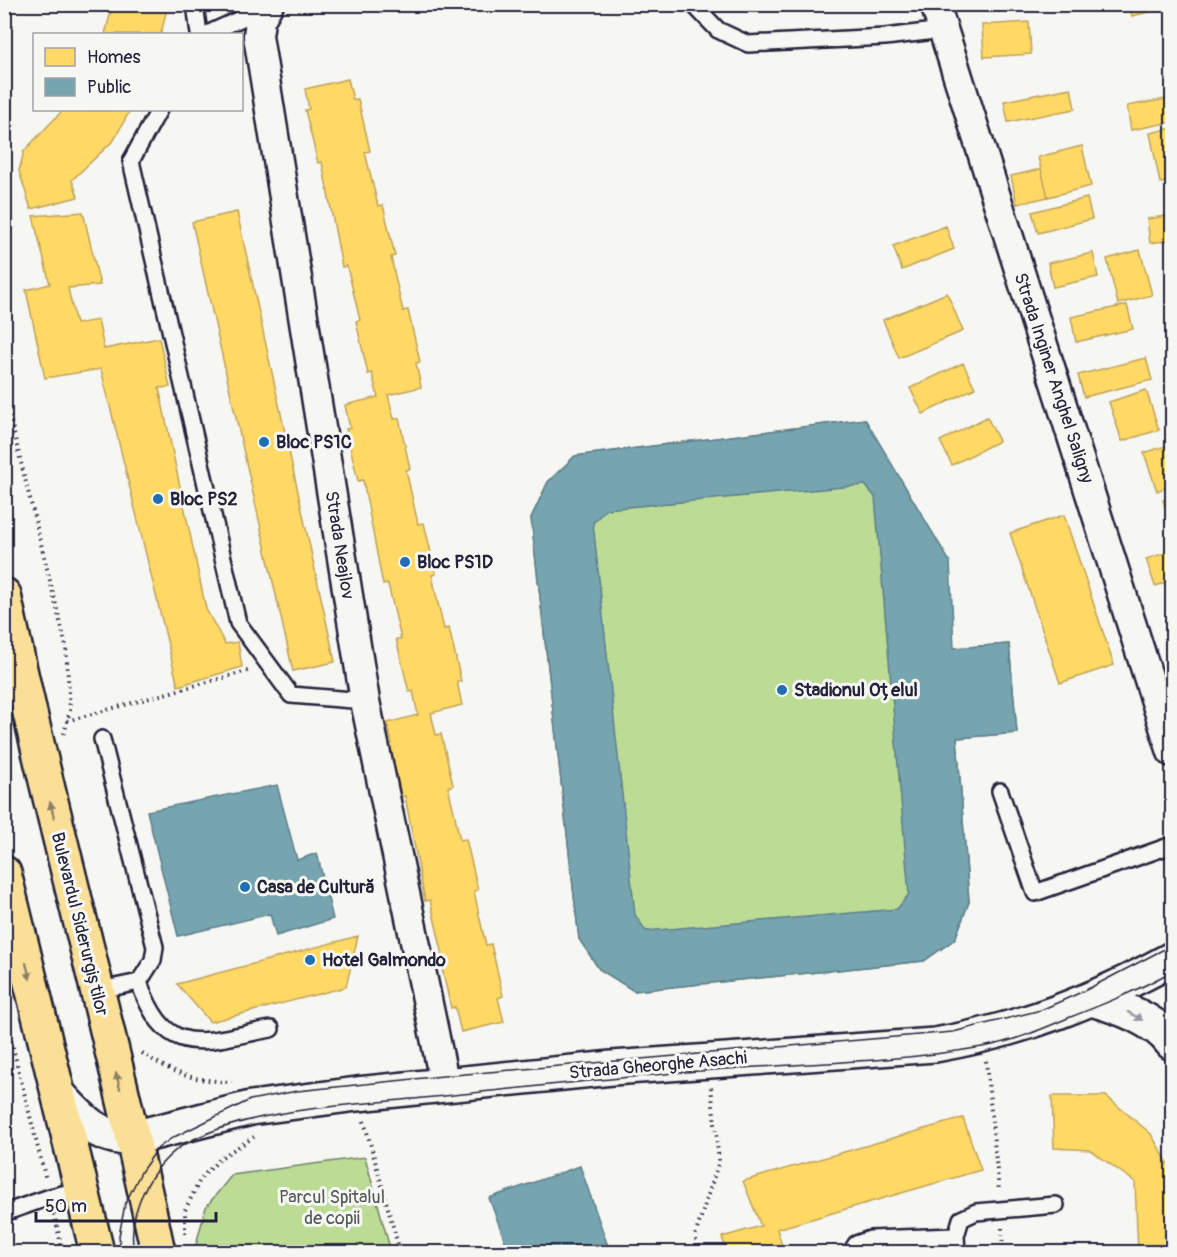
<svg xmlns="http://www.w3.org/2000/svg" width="1177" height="1257" font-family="Pangolin,sans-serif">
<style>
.green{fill:#bcdc95;stroke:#6f7f68;stroke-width:1.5}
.homes{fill:#ffd966;stroke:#bda259;stroke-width:1.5}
.public{fill:#76a5af;stroke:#5d7e8c;stroke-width:1.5;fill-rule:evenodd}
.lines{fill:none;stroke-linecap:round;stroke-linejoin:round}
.lane-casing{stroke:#22223b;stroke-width:20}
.street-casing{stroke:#22223b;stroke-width:33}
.secondary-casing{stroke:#22223b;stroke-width:38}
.primary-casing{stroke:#22223b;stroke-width:38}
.path{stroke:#22223b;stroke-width:4;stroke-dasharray:1.5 4.5;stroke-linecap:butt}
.lane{stroke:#f6f6f2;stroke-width:15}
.street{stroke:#f6f6f2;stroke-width:28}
.secondary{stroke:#f6f6f2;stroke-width:33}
.primary{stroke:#fadf96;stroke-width:33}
.tram{stroke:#22223b;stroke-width:1.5}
.oneway{fill:#8e8068}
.oneway2{fill:#9797a0}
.poi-dot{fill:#1f6fb2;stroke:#f6f6f2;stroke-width:2}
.labels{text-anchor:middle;stroke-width:6;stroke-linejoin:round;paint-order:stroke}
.street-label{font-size:18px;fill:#22223b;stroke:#f6f6f2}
.poi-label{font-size:18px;font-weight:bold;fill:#22223b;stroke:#f6f6f2;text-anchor:start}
.park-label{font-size:18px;fill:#505a56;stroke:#f6f6f2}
</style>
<rect width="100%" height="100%" fill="#f6f6f2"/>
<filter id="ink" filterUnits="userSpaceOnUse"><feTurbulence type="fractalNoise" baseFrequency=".0167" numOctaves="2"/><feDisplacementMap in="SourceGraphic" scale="12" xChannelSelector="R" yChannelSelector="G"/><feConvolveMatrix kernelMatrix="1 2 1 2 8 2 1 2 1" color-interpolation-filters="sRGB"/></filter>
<g filter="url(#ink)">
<path class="green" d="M 865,419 L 954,648 L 1009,644 L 1017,733 L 957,738 L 969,902 L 955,939 L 924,961 L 634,991 L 599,969 L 579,939 L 531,518 L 548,482 L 575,456 Z
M 365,1157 L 391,1252 L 194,1252 L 206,1207 L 232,1175 Z"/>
<path class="homes" d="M 113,4 L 168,4 L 161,34 L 105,34 Z
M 522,4 L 541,4 L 524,10 Z
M 1129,4 L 1160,4 L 1161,9 L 1132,16 Z
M 1029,22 L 1031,54 L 984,57 L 982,25 Z
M 348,79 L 353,100 L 358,99 L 370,151 L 365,152 L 378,206 L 383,205 L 395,256 L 391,257 L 396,281 L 403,311 L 408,310 L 420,362 L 416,363 L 421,387 L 388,395 L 394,419 L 399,418 L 410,469 L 406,470 L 418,524 L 424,523 L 436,574 L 432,575 L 437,599 L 444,629 L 449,628 L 461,681 L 457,681 L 462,705 L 431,713 L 436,735 L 441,734 L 453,785 L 448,787 L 454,812 L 460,840 L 466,839 L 478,890 L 474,891 L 479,915 L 486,945 L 491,944 L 503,996 L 498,998 L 504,1022 L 461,1032 L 455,1007 L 451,1008 L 439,955 L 443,955 L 430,900 L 425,901 L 405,796 L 401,797 L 388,745 L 392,744 L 387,723 L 418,715 L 413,691 L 409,692 L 396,639 L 401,639 L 388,584 L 383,585 L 363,480 L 358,481 L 346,429 L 350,428 L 345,405 L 378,397 L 372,373 L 368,374 L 356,321 L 360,320 L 347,266 L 342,267 L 322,162 L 318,163 L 305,110 L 309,109 L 305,89 Z
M 1071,88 L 1075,109 L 1008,122 L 1004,101 Z
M 1172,98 L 1172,122 L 1131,130 L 1127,106 Z
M 63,110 L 130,110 L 114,140 L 72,180 L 78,197 L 31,209 L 19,171 L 24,151 Z
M 1172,128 L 1172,181 L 1160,183 L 1150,133 Z
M 1082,146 L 1091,186 L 1048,197 L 1038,157 Z
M 1041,169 L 1048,197 L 1017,204 L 1011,176 Z
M 1087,198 L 1092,219 L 1038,233 L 1032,212 Z
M 83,212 L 100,285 L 68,288 L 76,324 L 98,320 L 104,349 L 159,338 L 170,387 L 159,388 L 206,609 L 225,644 L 238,642 L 242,667 L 178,686 L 101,369 L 45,378 L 26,290 L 50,284 L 33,216 Z
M 237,212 L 335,662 L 293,671 L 192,222 Z
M 1172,215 L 1172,240 L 1150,243 L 1147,219 Z
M 946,226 L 954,249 L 902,270 L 893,246 Z
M 1140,250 L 1152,295 L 1118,304 L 1107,259 Z
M 1093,253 L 1098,277 L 1053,287 L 1048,263 Z
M 947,293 L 963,331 L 899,358 L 883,320 Z
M 1127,305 L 1133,329 L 1076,342 L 1071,317 Z
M 1146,358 L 1152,380 L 1084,397 L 1078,375 Z
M 963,363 L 975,388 L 923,414 L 910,388 Z
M 1146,390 L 1159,430 L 1122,441 L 1109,402 Z
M 987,417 L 999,441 L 952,465 L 940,441 Z
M 1172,444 L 1172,485 L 1157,491 L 1144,453 Z
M 1172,497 L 1172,530 L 1163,500 Z
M 1064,515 L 1114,665 L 1060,683 L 1010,533 Z
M 1172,551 L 1172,581 L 1155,586 L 1146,559 Z
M 358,936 L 346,987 L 210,1022 L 177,984 Z
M 1052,1096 L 1106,1096 L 1151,1134 L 1172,1170 L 1172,1252 L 1138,1252 L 1135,1182 L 1090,1150 L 1054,1148 Z
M 963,1118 L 981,1170 L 777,1229 L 784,1252 L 727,1252 L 722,1237 L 761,1226 L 743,1181 Z"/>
<path class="public" d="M 865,419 L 950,562 L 954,648 L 1009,644 L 1017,733 L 957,738 L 969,902 L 955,939 L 924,961 L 634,991 L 599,969 L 579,939 L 531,518 L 548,482 L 575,456 ZM 865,485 L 875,497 L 909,894 L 897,909 L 646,931 L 635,915 L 593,523 L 606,509 Z
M 277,785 L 297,860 L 317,853 L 333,919 L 276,936 L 270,914 L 178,936 L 147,811 Z
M 580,1166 L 610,1252 L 509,1252 L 489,1198 Z"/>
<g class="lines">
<defs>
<path id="lane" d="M 195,4 L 199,34
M 693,4 L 718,30 L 748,44 L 885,37 L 943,30
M 207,34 L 264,8
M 159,110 L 131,161 L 238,623 L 291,695 L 365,701
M 102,739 L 155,947 L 153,960 L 139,982
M 1000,791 L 1035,893 L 1172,845
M 96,991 L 139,982 C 167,1062 203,1041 271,1029
M 4,1213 L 50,1197 L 83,1189
M 956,1236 L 957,1252
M 851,1252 L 856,1244 L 870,1239 L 956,1236 L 961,1219 L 976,1212 L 1056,1205"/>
<path id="street" d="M 269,4 L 260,20 L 258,36 L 365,701 L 443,1076 L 442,1085
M 935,4 L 1172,752"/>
<path id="secondary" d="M 1091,999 C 1119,1007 1155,1019 1172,1043
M 61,1097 C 82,1120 99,1139 133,1138 L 251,1108 L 357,1094 L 612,1068 L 935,1045 C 1022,1030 1095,1001 1172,959"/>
<path id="primary" d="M 4,595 C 50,816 112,1032 158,1252
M 4,873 L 97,1252"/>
</defs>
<use href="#lane" class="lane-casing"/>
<use href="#street" class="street-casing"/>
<use href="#secondary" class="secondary-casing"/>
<use href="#primary" class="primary-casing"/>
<path class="path" d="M 4,393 L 66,646 L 70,710 L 64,734
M 67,721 L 251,670
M 4,1012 L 46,1180
M 142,1053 C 176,1075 191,1080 232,1082
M 986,1061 L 999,1191
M 364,1121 L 400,1252
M 54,1214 L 63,1252
M 1002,1228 L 1003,1252
M 185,1234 L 185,1210 L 201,1178 L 222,1157 L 254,1137
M 700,1252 L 695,1236 L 719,1161 L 711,1087"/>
<use href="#lane" class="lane"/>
<use href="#street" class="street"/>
<use href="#secondary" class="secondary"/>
<use href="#primary" class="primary"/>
<path class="tram" d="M 121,1252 L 119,1236 L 125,1204 L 141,1172 L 158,1148 L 172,1138 L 250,1100 L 297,1091 L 443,1076 L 953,1032 L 1041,1010 L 1084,991 L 1172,945
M 134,1252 C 126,1210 154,1158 194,1139 C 259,1108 352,1105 423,1098 C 524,1088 625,1076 725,1069 C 810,1063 898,1062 982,1047 C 1012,1042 1040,1030 1068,1018 C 1104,1004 1139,990 1172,971"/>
</g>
<defs><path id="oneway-solid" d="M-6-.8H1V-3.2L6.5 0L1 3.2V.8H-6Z" transform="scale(1.5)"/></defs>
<g class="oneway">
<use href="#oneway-solid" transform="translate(52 810) rotate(-104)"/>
<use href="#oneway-solid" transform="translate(28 971) rotate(76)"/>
<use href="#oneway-solid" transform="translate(118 1081) rotate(-104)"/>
</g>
<use class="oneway2" href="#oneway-solid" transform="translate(1135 1016) rotate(29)"/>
</g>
<g class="poi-dot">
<circle cx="264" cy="442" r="6"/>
<circle cx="158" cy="499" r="6"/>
<circle cx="405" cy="562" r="6"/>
<circle cx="782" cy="690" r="6"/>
<circle cx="245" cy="887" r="6"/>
<circle cx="310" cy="960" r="6"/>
</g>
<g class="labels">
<g class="street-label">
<text transform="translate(1054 378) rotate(72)" y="6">Strada Inginer Anghel Saligny</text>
<text transform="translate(340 545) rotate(81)" y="6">Strada Neajlov</text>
<text transform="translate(80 924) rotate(76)" y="6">Bulevardul Siderurgiștilor</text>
<text transform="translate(658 1065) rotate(-5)" y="6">Strada Gheorghe Asachi</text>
</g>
<g class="poi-label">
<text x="276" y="448">Bloc PS1C</text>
<text x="170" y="505">Bloc PS2</text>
<text x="417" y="568">Bloc PS1D</text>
<text x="794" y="696">Stadionul Oțelul</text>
<text x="257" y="893">Casa de Cultură</text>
<text x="322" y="966">Hotel Galmondo</text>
</g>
<g class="park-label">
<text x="332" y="1203">Parcul Spitalul<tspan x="332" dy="21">de copii</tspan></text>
</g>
</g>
<rect width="1177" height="1257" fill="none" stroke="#f6f6f2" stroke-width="24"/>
<rect x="12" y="12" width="1153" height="1233" fill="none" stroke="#22223b" stroke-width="2" filter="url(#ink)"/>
<rect x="33" y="33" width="210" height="78" fill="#f6f6f2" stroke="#a1a1a9" stroke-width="1.5"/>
<rect x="45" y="48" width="30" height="18" fill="#ffd966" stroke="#a1a1a9" stroke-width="1.5"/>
<text x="87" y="63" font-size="18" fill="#22223b">Homes</text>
<rect x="45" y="78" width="30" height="18" fill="#76a5af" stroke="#a1a1a9" stroke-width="1.5"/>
<text x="87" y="93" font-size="18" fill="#22223b">Public</text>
<path d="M36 1212v9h180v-9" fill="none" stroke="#22223b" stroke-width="3"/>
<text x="45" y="1212" font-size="18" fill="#22223b" stroke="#f6f6f2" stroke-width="4.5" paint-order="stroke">50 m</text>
</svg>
